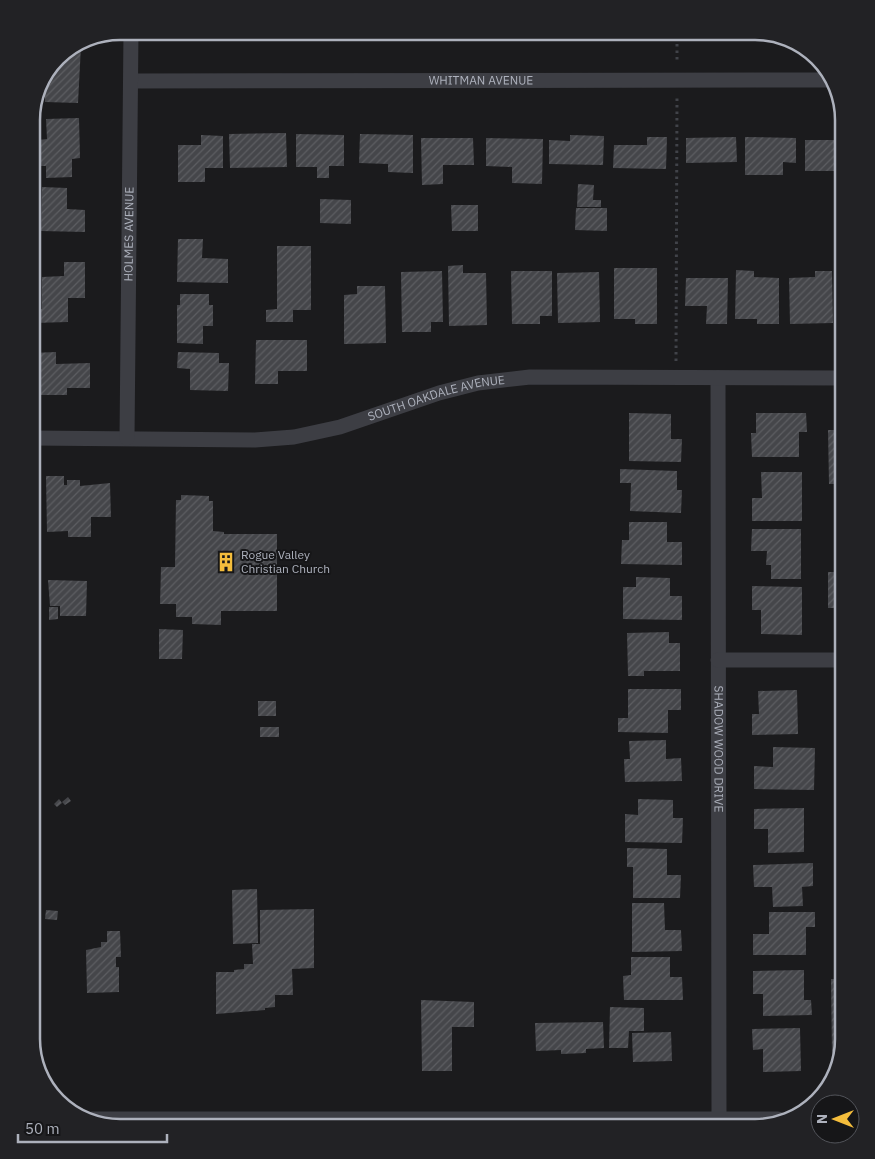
<svg xmlns="http://www.w3.org/2000/svg" width="875" height="1159" font-family="'IBM Plex Sans',sans-serif">
<style>
.building{fill:url(#building-hatch)}
.lines{fill:none;stroke-linecap:round;stroke-linejoin:round}
.path{stroke:#414349;stroke-width:3;stroke-dasharray:2.5 4;stroke-linecap:butt}
.minor{stroke:#3d3e44;stroke-width:15}
.tertiary{stroke:#3d3e44;stroke-width:19}
.labels{text-anchor:middle;stroke-width:4;stroke-linejoin:round;paint-order:stroke}
.street-label{font-size:12px;fill:#adb1bc;stroke:#161618}
.poi-label{font-size:12px;fill:#adb1bc;stroke:#161618;text-anchor:start}
.rim{fill:none;stroke:#adb1bc;stroke-width:2.5}
</style>
<defs>
<pattern id="building-hatch" width="6" height="6" patternUnits="userSpaceOnUse" patternTransform="scale(1.25)"><rect width="6" height="6" fill="#45464a"/><path d="M-1 1l2-2M0 6l6-6M5 7l2-2" fill="none" stroke="#5d5e62"/></pattern>
</defs>
<rect width="100%" height="100%" fill="#1b1b1d"/>
<path class="building" d="M 236,31 L 279,31 L 279,34 L 236,33 Z
M 378,31 L 396,31 L 396,37 L 378,37 Z
M 81,46 L 78,103 L 45,102 L 45,74 L 61,53 Z
M 79,118 L 80,158 L 72,159 L 72,177 L 46,178 L 46,166 L 39,166 L 38,140 L 47,139 L 46,119 Z
M 286,133 L 287,167 L 230,168 L 229,134 Z
M 296,134 L 344,135 L 344,166 L 329,166 L 329,178 L 317,178 L 317,167 L 296,167 Z
M 360,134 L 413,135 L 413,173 L 388,172 L 388,164 L 359,163 Z
M 201,135 L 223,136 L 223,168 L 205,168 L 205,182 L 178,182 L 178,145 L 201,145 Z
M 570,135 L 604,136 L 603,165 L 549,164 L 549,140 L 570,141 Z
M 647,137 L 667,137 L 666,169 L 613,168 L 614,145 L 647,145 Z
M 736,137 L 737,162 L 686,163 L 686,138 Z
M 745,137 L 796,138 L 796,163 L 783,162 L 783,175 L 745,175 Z
M 421,138 L 473,138 L 474,165 L 443,165 L 443,184 L 422,185 Z
M 486,138 L 543,139 L 542,184 L 512,183 L 512,167 L 486,166 Z
M 805,140 L 844,140 L 844,171 L 805,171 Z
M 578,184 L 594,185 L 593,200 L 601,200 L 601,207 L 577,207 Z
M 42,187 L 67,188 L 67,209 L 85,210 L 85,232 L 41,231 Z
M 320,199 L 351,200 L 351,224 L 320,223 Z
M 451,205 L 478,205 L 478,231 L 452,231 Z
M 576,208 L 607,208 L 607,231 L 575,230 Z
M 178,239 L 203,239 L 202,258 L 228,259 L 228,283 L 177,282 Z
M 277,246 L 311,246 L 311,310 L 293,310 L 293,322 L 266,322 L 266,310 L 277,309 Z
M 64,262 L 85,262 L 85,298 L 68,298 L 68,322 L 33,323 L 33,309 L 42,309 L 42,277 L 64,276 Z
M 463,265 L 463,273 L 486,273 L 487,325 L 449,326 L 448,266 Z
M 614,268 L 657,268 L 657,324 L 635,324 L 635,319 L 614,319 Z
M 736,270 L 754,271 L 754,277 L 779,278 L 779,324 L 757,324 L 757,319 L 735,319 Z
M 442,271 L 443,322 L 431,322 L 431,332 L 402,332 L 401,272 Z
M 511,271 L 552,271 L 552,316 L 540,316 L 540,324 L 512,324 Z
M 815,271 L 832,271 L 833,323 L 790,324 L 789,278 L 815,277 Z
M 599,272 L 600,322 L 558,323 L 557,273 Z
M 686,278 L 728,278 L 727,324 L 706,324 L 707,306 L 685,306 Z
M 838,278 L 844,278 L 844,303 L 839,303 Z
M 357,286 L 385,286 L 386,343 L 344,344 L 344,295 L 357,294 Z
M 180,294 L 209,294 L 209,305 L 213,305 L 213,326 L 203,326 L 203,344 L 177,343 L 177,305 L 180,305 Z
M 256,340 L 307,340 L 307,371 L 278,371 L 278,384 L 255,384 Z
M 56,352 L 56,364 L 90,363 L 90,388 L 67,388 L 67,395 L 31,395 L 31,353 Z
M 178,352 L 219,353 L 219,363 L 229,363 L 228,391 L 190,390 L 190,369 L 177,368 Z
M 629,413 L 671,414 L 671,439 L 682,439 L 681,462 L 629,461 Z
M 756,413 L 806,413 L 807,432 L 799,432 L 799,457 L 752,457 L 751,433 L 756,433 Z
M 828,430 L 844,430 L 844,484 L 829,484 Z
M 620,469 L 677,471 L 677,490 L 682,490 L 681,513 L 630,511 L 631,483 L 620,483 Z
M 761,472 L 802,472 L 802,521 L 752,521 L 752,498 L 762,498 Z
M 46,476 L 64,476 L 64,485 L 67,485 L 67,480 L 80,480 L 80,486 L 110,483 L 111,517 L 91,517 L 91,537 L 68,537 L 68,531 L 47,532 Z
M 181,495 L 209,496 L 209,501 L 213,501 L 213,531 L 224,532 L 224,534 L 277,534 L 277,611 L 221,611 L 221,625 L 192,624 L 192,617 L 176,617 L 176,604 L 160,604 L 161,567 L 175,567 L 176,500 L 181,500 Z
M 629,522 L 667,522 L 667,542 L 682,542 L 682,565 L 621,564 L 622,540 L 629,540 Z
M 752,529 L 801,529 L 801,579 L 771,579 L 771,565 L 766,565 L 767,551 L 751,551 Z
M 828,572 L 844,572 L 844,608 L 828,608 Z
M 636,577 L 670,578 L 670,596 L 682,596 L 682,620 L 623,619 L 623,587 L 636,587 Z
M 48,580 L 87,581 L 86,616 L 60,616 L 60,606 L 50,606 Z
M 752,586 L 802,587 L 802,635 L 761,634 L 761,610 L 752,610 Z
M 49,607 L 58,607 L 58,619 L 49,620 Z
M 159,629 L 183,630 L 182,659 L 159,659 Z
M 669,632 L 669,643 L 680,643 L 680,671 L 644,671 L 644,676 L 628,676 L 627,633 Z
M 628,689 L 681,689 L 681,710 L 668,710 L 668,733 L 618,732 L 618,718 L 628,718 Z
M 797,690 L 798,734 L 752,735 L 752,714 L 759,714 L 758,691 Z
M 835,698 L 844,698 L 844,724 L 835,724 Z
M 258,701 L 276,701 L 276,716 L 258,716 Z
M 260,727 L 279,727 L 279,737 L 260,737 Z
M 666,740 L 666,759 L 681,758 L 682,781 L 625,782 L 624,759 L 630,759 L 629,741 Z
M 841,746 L 844,746 L 844,783 L 841,783 Z
M 773,747 L 815,748 L 814,790 L 754,789 L 754,766 L 773,767 Z
M 68,797 L 71,801 L 65,805 L 62,802 Z
M 59,799 L 62,803 L 57,807 L 54,804 Z
M 638,799 L 673,800 L 673,818 L 683,818 L 682,843 L 625,842 L 625,814 L 638,815 Z
M 804,808 L 804,852 L 768,853 L 768,829 L 754,829 L 754,809 Z
M 835,835 L 844,835 L 844,873 L 835,873 Z
M 627,848 L 667,849 L 667,875 L 681,875 L 680,898 L 633,898 L 633,867 L 627,867 Z
M 813,863 L 813,886 L 802,887 L 803,906 L 773,907 L 772,887 L 754,887 L 753,865 Z
M 840,880 L 844,880 L 844,914 L 840,914 Z
M 257,889 L 258,943 L 233,944 L 232,890 Z
M 632,903 L 664,903 L 665,930 L 681,930 L 682,951 L 632,952 Z
M 314,909 L 314,968 L 292,969 L 293,995 L 275,995 L 275,1007 L 265,1008 L 265,1010 L 216,1014 L 216,972 L 234,972 L 234,970 L 244,969 L 244,964 L 253,964 L 252,944 L 260,944 L 260,910 Z
M 46,910 L 58,911 L 57,920 L 45,919 Z
M 769,912 L 815,912 L 815,927 L 806,927 L 806,955 L 753,955 L 753,934 L 769,934 Z
M 107,931 L 120,931 L 121,957 L 116,957 L 116,967 L 119,967 L 119,992 L 87,993 L 86,950 L 101,947 L 101,942 L 107,942 Z
M 631,957 L 670,957 L 670,977 L 682,977 L 683,1000 L 624,1000 L 623,976 L 631,975 Z
M 804,970 L 804,1000 L 811,1000 L 812,1015 L 763,1016 L 763,994 L 753,994 L 753,971 Z
M 831,979 L 844,979 L 844,1040 L 840,1055 L 832,1055 Z
M 421,1000 L 474,1002 L 474,1027 L 452,1027 L 452,1071 L 422,1071 Z
M 610,1007 L 644,1008 L 644,1031 L 629,1031 L 628,1048 L 609,1048 Z
M 603,1022 L 604,1048 L 586,1049 L 586,1053 L 561,1054 L 561,1050 L 536,1051 L 535,1023 Z
M 800,1028 L 801,1071 L 763,1072 L 763,1049 L 753,1050 L 752,1029 Z
M 671,1032 L 672,1061 L 633,1062 L 632,1033 Z"/>
<g class="lines">
<path class="path" d="M 677,31 L 677,63
M 676,361 L 677,97"/>
<g class="minor">
<path id="s1" d="M 131,81 L 832,80"/>
<path id="s2" d="M 718,378 L 719,1121"/>
<path id="s3" d="M 31,438 L 255,440 L 294,437 L 340,427 L 439,393 L 478,383 L 530,377 L 844,378"/>
<path id="s4" d="M 127,438 L 131,31"/>
<path d="M 718,660 L 844,660"/>
</g>
<path class="tertiary" d="M 92,1121 L 778,1121"/>
</g>
<defs>
<symbol id="building-bare" viewBox="-9 -9 18 18"><path d="M-4-6H4V6H1V3H-1V6H-4ZM-2.5-4.3h1.7v1.8h-1.7ZM.8-4.3h1.7v1.8H.8ZM-2.5-1h1.7V.8h-1.7ZM.8-1h1.7V.8H.8Z" fill="#f4bd3c" stroke="#161618" stroke-width="2.5" paint-order="stroke"/></symbol>
</defs>
<g fill-rule="evenodd">
<use href="#building-bare" x="212" y="548" width="28" height="28"/>
</g>
<g class="labels">
<g class="street-label">
<text dy="4" stroke="none"><textPath href="#s1" startOffset="350">WHITMAN AVENUE</textPath></text>
<text dy="4" stroke="none"><textPath href="#s4" startOffset="204">HOLMES AVENUE</textPath></text>
<text dy="4" stroke="none"><textPath href="#s3" startOffset="411">SOUTH OAKDALE AVENUE</textPath></text>
<text dy="4" stroke="none"><textPath href="#s2" startOffset="371">SHADOW WOOD DRIVE</textPath></text>
</g>
<g class="poi-label">
<text x="241" y="559">Rogue Valley<tspan x="241" dy="14">Christian Church</tspan></text>
</g>
</g>
<path d="M0 0H875V1159H0ZM120 40H755A80 80 0 0 1 835 120V1039A80 80 0 0 1 755 1119H120A80 80 0 0 1 40 1039V120A80 80 0 0 1 120 40Z" fill="#222225" fill-rule="evenodd"/>
<path class="rim" d="M120 40H755A80 80 0 0 1 835 120V1039A80 80 0 0 1 755 1119H120A80 80 0 0 1 40 1039V120A80 80 0 0 1 120 40Z"/>
<g transform="translate(835 1119) rotate(270)"><circle r="24" fill="#161618" stroke="#52545a"/>
<path d="M0-4L9 19L0 12L-9 19Z" fill="#f4bd3c"/>
<text y="-8" font-size="14" font-weight="bold" text-anchor="middle" fill="#adb1bc">N</text>
</g>
<path d="M18 1134v8h149v-8" fill="none" stroke="#adb1bc" stroke-width="2.5"/>
<text x="25" y="1134" font-size="15" fill="#adb1bc" stroke="#161618" stroke-width="4" paint-order="stroke">50 m</text>
</svg>
